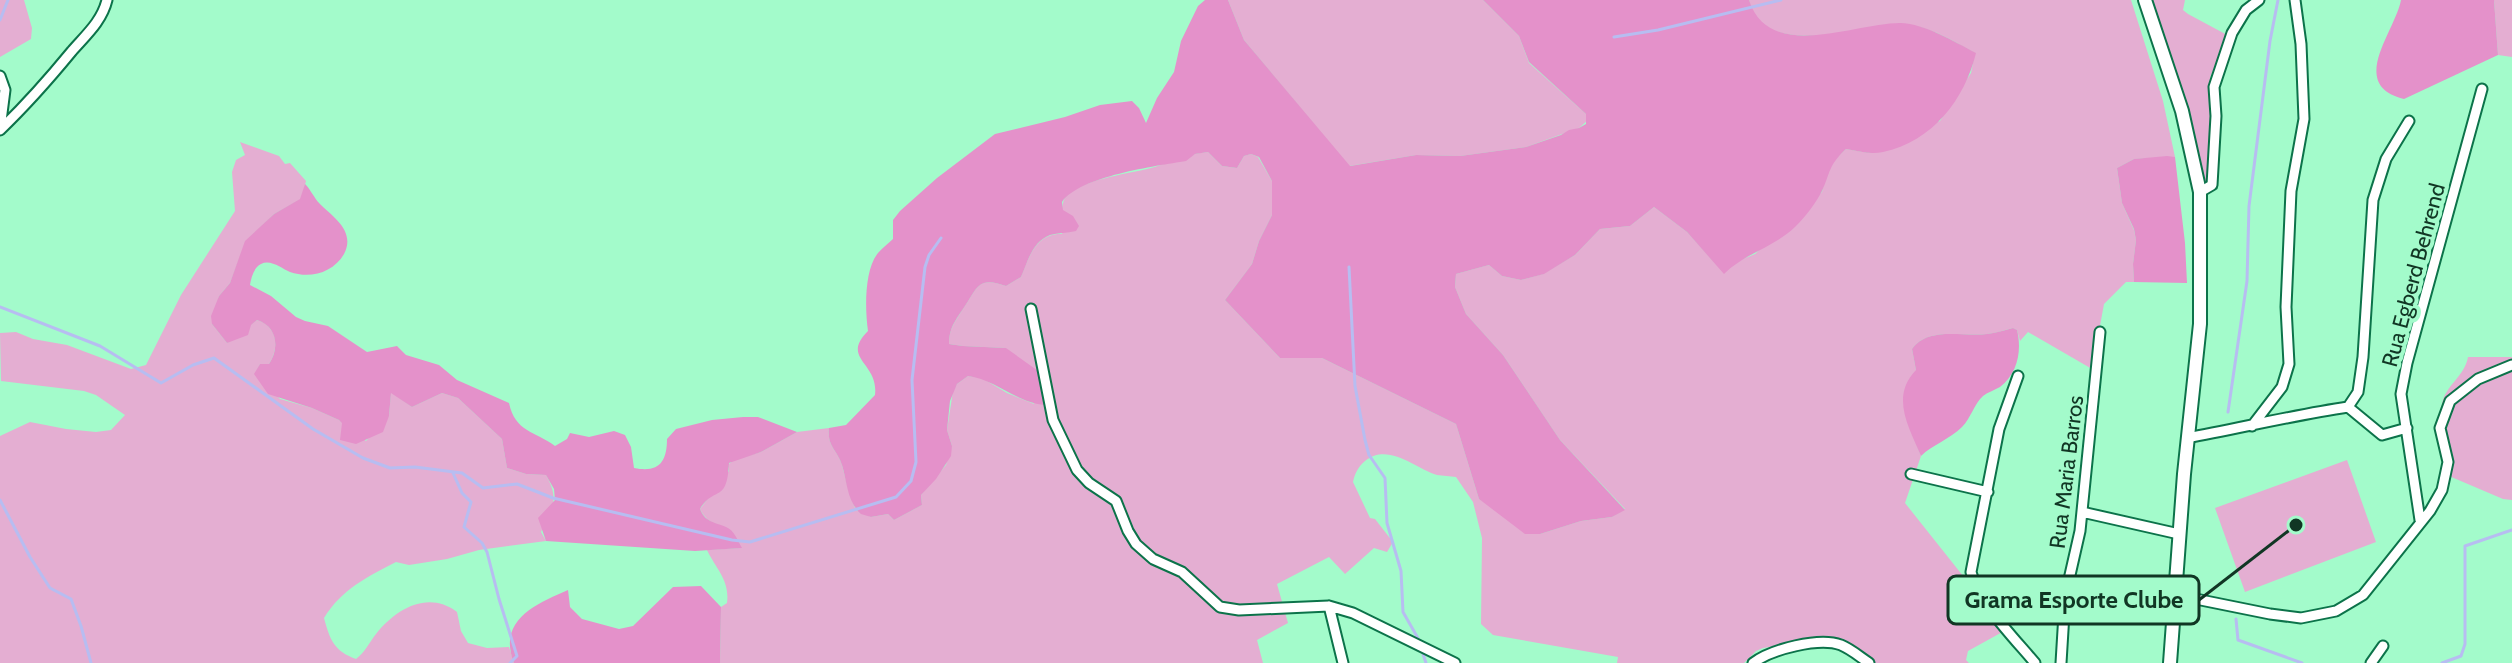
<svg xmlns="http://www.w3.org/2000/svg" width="2512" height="663" font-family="Cabin,sans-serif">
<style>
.green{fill:#e4aed2}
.forest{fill:#e491ca}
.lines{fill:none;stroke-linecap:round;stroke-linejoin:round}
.stream{stroke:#b7bdf1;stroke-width:3}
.minor-casing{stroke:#0c734a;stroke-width:13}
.secondary-casing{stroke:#0c734a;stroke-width:16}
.minor{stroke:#fff;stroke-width:9}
.secondary{stroke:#fff;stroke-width:12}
.labels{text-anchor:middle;stroke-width:8;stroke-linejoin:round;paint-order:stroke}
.street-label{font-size:22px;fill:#113624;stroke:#a3fbcb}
.leader{fill:none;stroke:#113624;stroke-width:3}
.callout-dot{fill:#113624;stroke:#a3fbcb;stroke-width:3}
.callout{fill:#a3fbcb;stroke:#113624;stroke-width:3}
.callout-label{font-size:24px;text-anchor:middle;font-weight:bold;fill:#113624}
</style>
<rect width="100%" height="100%" fill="#a3fbcb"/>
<path class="green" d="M 0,0 L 24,0 L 32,28 L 31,39 L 0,57 Z
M 1228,0 L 1483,0 L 1519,36 L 1529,63 L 1586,114 L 1588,120 L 1579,128 L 1526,147 L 1460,156 L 1416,155 L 1349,166 L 1244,40 Z
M 1749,0 L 2131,0 L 2163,101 L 2175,157 L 2134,159 L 2117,168 L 2122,203 L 2134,230 L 2136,240 L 2133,264 L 2134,282 L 2126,282 L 2104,304 L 2092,369 L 2028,332 L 2020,341 L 2017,330 L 2013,328 C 2004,330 1996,333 1987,334 C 1962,337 1928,326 1912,349 L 1916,370 L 1906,418 L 1921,456 L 1905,503 L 2006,630 L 1968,651 L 1966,660 L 1969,663 L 1871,663 L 1833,639 L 1826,638 L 1763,648 L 1756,651 L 1744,663 L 1617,663 L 1618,657 L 1493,635 L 1481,624 L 1482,538 L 1473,502 L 1456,477 C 1450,476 1443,476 1437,475 C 1415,468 1388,442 1365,461 C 1358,467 1355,473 1353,482 L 1370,518 L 1375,519 L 1393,542 L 1387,552 L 1374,548 L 1345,574 L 1329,557 L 1277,584 L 1288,623 L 1257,640 L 1263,663 L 720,663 L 721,607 L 727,603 C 730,580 716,569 707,550 L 741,548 C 731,519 711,532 700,509 L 729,471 L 729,464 L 734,460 L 761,452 L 797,432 L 829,428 C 827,447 837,449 842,465 C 846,480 849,495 856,510 L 871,517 L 888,514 L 894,520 L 922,505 L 921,495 L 946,465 L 952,446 L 947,430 L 953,391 L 957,384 L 968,376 L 982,378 L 1007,393 L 1034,404 L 1006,348 L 963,346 L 949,344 C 949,328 955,322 963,309 C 977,289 977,275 1006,286 L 1021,277 C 1029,257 1036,233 1062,234 C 1062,226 1061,202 1065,198 C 1079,180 1126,174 1147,169 C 1168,164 1186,154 1208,152 L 1222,166 L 1237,168 L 1244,156 L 1251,154 L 1258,157 L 1272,181 L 1272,215 L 1259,241 L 1252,264 L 1225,300 L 1280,358 L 1322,358 L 1456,424 L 1479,499 L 1540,534 L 1581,521 L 1612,517 L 1625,509 L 1560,440 L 1503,355 L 1466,314 L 1455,287 L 1456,274 L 1489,265 L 1502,276 L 1521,280 L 1543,274 L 1575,255 L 1600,229 L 1630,226 L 1654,207 L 1687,232 L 1724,273 L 1736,262 L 1755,254 L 1822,192 L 1827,173 L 1834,160 L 1846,149 L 1869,153 L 1940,121 L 1971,73 L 1975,53 C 1959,44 1931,27 1912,26 C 1871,23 1801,49 1764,26 C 1755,20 1752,10 1749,0 Z
M 2147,0 L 2185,0 L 2183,10 L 2188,14 L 2229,36 L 2210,77 L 2210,143 L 2206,199 L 2202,207 Z
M 2494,0 L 2512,0 L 2512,57 L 2498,55 Z
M 240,142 L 279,156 L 285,164 L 290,163 L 306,181 L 301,199 L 274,214 L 246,241 L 230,283 L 219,296 L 212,324 L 227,343 L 257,320 C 277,326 280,347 269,364 L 260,364 L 255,374 L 280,399 L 312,408 L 339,420 L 366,441 L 389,416 L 391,392 L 412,407 L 442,393 L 458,398 L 502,439 L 507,468 L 526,474 L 546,475 C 560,500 552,507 541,532 L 546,541 L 479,550 L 447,559 L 409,565 L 396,562 C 367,577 342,589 324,618 C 330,640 334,651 356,659 C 365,652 369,643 376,634 C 396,609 428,590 457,612 L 461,631 L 468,643 L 487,648 L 509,647 L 514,663 L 0,663 L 0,436 L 30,422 L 66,429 L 96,432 L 111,430 L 125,415 L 96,395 L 84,391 L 1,381 L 0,333 L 16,332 L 33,339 L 67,345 L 131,369 L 146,365 L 181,295 L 235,211 L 232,172 L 236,160 L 245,155 Z
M 2468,357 L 2512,357 L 2512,500 L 2503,499 L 2449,476 C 2446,455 2437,420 2443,400 C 2448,384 2465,375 2468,357 Z
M 2347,460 L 2376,542 L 2245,592 L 2215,508 Z"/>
<path class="forest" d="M 1205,0 L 1228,0 L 1244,40 L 1350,166 L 1416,155 L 1460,156 L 1526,147 L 1561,135 L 1569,130 L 1579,128 L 1586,124 L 1586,114 L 1529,62 L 1519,36 L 1483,0 L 1749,0 C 1769,63 1854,23 1900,23 C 1926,24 1953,41 1976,53 C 1965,99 1932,142 1883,152 C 1871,155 1858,151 1846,149 C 1828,166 1831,171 1822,191 C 1816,203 1805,217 1796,226 C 1775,247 1745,253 1724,274 L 1687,232 L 1654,207 L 1630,226 L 1600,229 L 1575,255 L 1544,274 L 1521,280 L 1502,276 L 1489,265 L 1456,274 L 1455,287 L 1466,314 L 1503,355 L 1560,440 L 1625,510 L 1612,517 L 1581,521 L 1540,534 L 1525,534 L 1479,499 L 1456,424 L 1322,358 L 1280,358 L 1225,300 L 1252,264 L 1259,241 L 1272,215 L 1272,181 L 1259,157 L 1251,154 L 1244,156 L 1237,168 L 1222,166 L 1208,152 L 1195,154 L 1186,161 C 1156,166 1080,176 1062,202 L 1063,210 L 1073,216 L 1079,226 L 1076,231 C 1067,233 1058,233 1050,235 C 1032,242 1028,261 1021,277 L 1006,286 C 977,275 977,289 963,309 C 955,321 949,328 949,344 L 963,346 L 1006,348 L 1041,373 L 1045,405 C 1017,403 995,379 968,376 L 957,384 L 950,401 L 947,430 L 952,446 L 951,456 L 936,479 L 921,495 L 922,505 L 894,520 L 888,514 L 871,517 L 861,514 C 847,502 847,481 842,465 C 837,449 827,447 829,428 L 846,425 L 875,395 C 879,362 840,359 868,331 C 865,310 864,270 878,253 C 882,248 888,244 893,239 L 893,220 L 900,211 L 937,178 L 995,134 L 1065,117 L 1100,105 L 1132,101 L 1139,108 L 1146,123 L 1157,98 L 1174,72 L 1181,41 L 1198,6 Z
M 2401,0 L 2494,0 L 2498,55 L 2404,99 C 2347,85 2395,32 2401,0 Z
M 2167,156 L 2175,157 L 2185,243 L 2187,283 L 2134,282 L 2133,264 L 2136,240 L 2134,229 L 2122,203 L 2117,168 L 2134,159 Z
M 305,184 C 311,190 314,198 320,204 C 333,217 356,231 344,254 C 333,273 310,279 290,272 C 282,269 271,259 261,264 C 254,267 251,278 250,285 L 271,296 L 296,317 L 305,321 L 328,326 L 367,352 L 397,346 L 406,355 L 439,365 L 457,380 L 509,403 C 515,432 535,431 555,446 L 567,439 L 570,433 L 589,437 L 614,431 L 625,435 L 631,447 L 634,468 C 659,473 667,462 667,439 L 676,429 L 712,420 L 743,417 L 758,417 L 797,432 L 761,452 L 729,463 C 727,504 715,485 700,509 C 705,522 714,522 726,527 C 734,530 738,541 742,548 L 695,551 L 546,541 L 538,518 L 555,500 L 554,489 L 546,475 L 526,474 L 507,468 L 502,439 L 458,398 L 442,393 L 412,407 L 391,393 L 389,416 L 383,432 L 356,444 L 340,440 L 342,423 L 339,420 L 312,408 L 268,394 L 254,374 L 260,364 L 269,364 C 280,348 277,326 257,320 L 251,325 L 248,335 L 227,343 L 212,324 L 211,316 L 219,296 L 230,283 L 245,241 L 274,214 L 300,199 Z
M 2013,328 L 2017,330 C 2022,350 2018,373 2000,387 C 1995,390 1988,392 1983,396 C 1974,404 1971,418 1962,427 C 1950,439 1932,445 1921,456 C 1909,427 1890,397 1916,370 L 1912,349 C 1928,326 1962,337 1987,334 C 1995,333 2005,330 2013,328 Z
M 701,586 L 721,607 L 720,663 L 514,663 C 497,620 536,604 568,590 L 570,607 L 582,619 L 619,629 L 633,626 L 673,587 Z"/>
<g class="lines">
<path class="stream" d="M 0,20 L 8,0
M 1614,37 L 1658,30 L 1781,0
M 1349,267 L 1355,386 L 1365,440 L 1369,455 L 1385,478 L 1387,523 L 1401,571 L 1403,612 L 1419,640
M 0,307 L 100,346 L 161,383 L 193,365 L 214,358 L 313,429 L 363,458 L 390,468 L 415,467 L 462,473 L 483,488 L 517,484 L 553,498 L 732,540 L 750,542 L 896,497 L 911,481 L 916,462 L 912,380 L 925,267 L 929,255 L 941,238
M 2228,412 L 2247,281 L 2249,206 L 2270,41 L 2278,0
M 453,473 L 462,493 L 471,502 L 464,527 L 482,543 L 487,552 L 499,599 L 517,656 L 510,663
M 0,500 L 30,557 L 50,588 L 71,599 L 81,626 L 91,663
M 2236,619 L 2238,640 L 2302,663
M 1423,654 L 1426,663
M 2442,663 L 2461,656 L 2465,644 L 2465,546 L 2512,530"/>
<defs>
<path id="minor" d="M 0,76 L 5,90 L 0,129
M 0,130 C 26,105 49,79 72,51 C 86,35 102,21 107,0
M 2200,192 L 2212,185 L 2216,116 L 2214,87 L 2232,33 L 2246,10 L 2259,0
M 1031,309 L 1053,420 L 1077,470 L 1089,483 L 1116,501 L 1128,531 L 1136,544 L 1153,559 L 1182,572 L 1220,607 L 1239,610 L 1329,606 L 1353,613 L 1455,663
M 2018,376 L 1999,429 L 1971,572 C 1978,602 2015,639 2035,663
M 2348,407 L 2358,392 L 2363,357 L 2373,200 L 2386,159 L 2409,121
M 2252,426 L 2282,387 L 2289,364 L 2286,307 L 2291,191 L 2304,119 L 2301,44 L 2295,0
M 2187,438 C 2241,428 2294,415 2348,407 L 2382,435 L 2407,428
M 1911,474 L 1988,492
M 2082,512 L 2179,534
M 2420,520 L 2401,394 L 2407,363 L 2482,89
M 2176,595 L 2270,614 L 2301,618 L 2336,611 L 2363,595 L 2430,511 L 2442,490 L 2448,462 L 2440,428 L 2450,401 L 2478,379 L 2512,365
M 1329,606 L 1343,663
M 1753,663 C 1772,649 1819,637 1841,645 C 1851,649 1860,657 1869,663
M 2061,663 L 2065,597 L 2080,531 L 2100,332
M 2371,663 L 2383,646"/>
<path id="secondary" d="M 2145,0 L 2182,111 L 2200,192 L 2200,324 L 2184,474 L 2170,663"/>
</defs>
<use href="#minor" class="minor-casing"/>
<use href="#secondary" class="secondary-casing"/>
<use href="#minor" class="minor"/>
<use href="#secondary" class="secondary"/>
</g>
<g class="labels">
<g class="street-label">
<text transform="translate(2413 275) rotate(-75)" y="8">Rua Egberd Behrend</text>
<text transform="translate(2066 472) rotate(-83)" y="8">Rua Maria Barros</text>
</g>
</g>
<path class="leader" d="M2296 525L2199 600"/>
<circle class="callout-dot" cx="2296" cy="525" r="8"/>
<rect class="callout" x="1948" y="576" width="251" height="48" rx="8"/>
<g class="callout-label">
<text x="2074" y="608">Grama Esporte Clube</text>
</g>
</svg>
